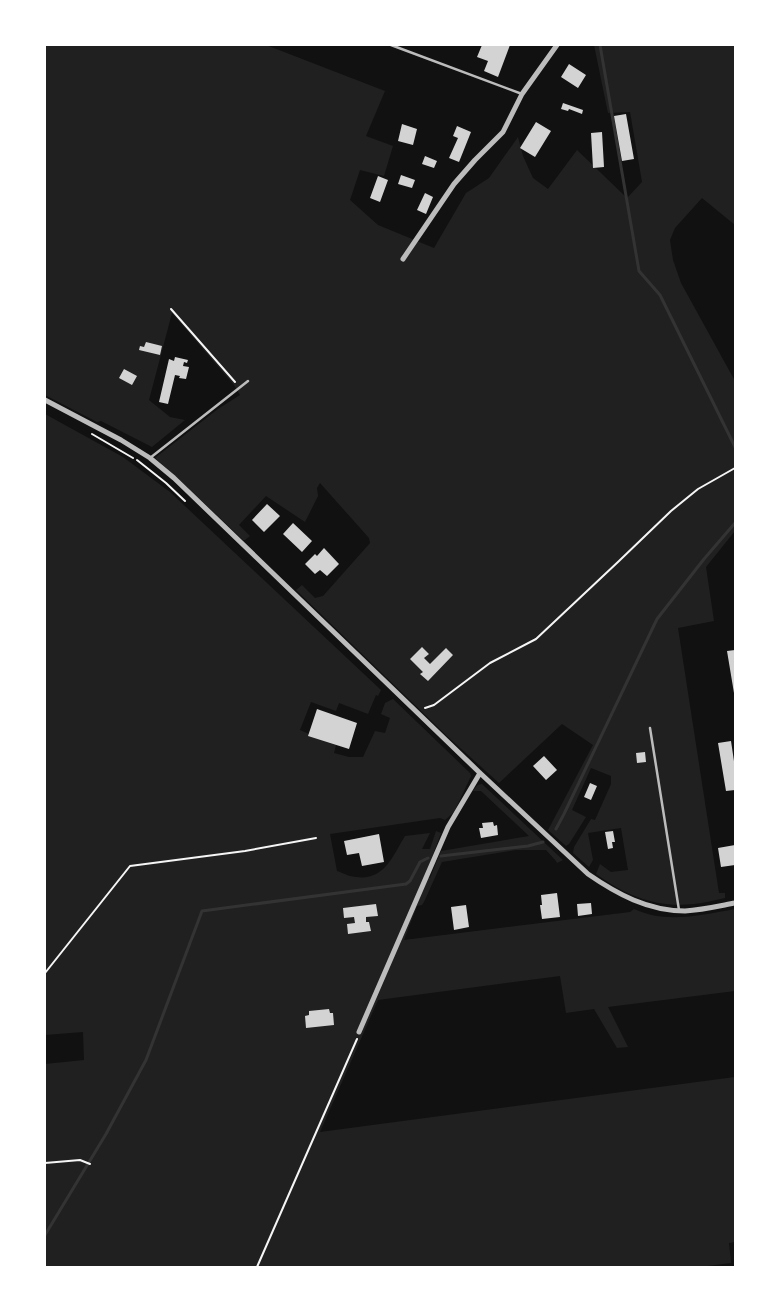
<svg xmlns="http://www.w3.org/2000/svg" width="780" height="1312" font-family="Figtree,sans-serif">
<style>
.green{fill:#202020}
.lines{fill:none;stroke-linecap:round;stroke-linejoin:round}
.stream{stroke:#333;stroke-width:3}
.building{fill:#d3d3d3}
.path{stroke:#f5f5f5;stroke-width:2}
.service{stroke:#bcbcbc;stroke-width:2.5}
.minor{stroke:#bcbcbc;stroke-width:5}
</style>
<rect width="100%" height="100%" fill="#111"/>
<path class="green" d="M 45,45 L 266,45 L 385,91 L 366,136 L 393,146 L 384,176 L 360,170 L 350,200 L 378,225 L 434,248 L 466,193 L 489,178 L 518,137 L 523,156 L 533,178 L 548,189 L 577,150 L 627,198 L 642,182 L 630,112 L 608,113 L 594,45 L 735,45 L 735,225 L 702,198 L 675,228 L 670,240 L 673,260 L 681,283 L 735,381 L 735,531 L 706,567 L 714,621 L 678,628 L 719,893 L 725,893 L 725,898 C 715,900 704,903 694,904 C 656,908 627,896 596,874 L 600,864 L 611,872 L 628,870 L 621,828 L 588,833 L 593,860 L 589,867 L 573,853 L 574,847 L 591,819 L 595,820 L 611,784 L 611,776 L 591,768 L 572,810 L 586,817 L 569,844 L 566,846 L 548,830 L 593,745 L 562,724 L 499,783 L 447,736 L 296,590 L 302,585 L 315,598 L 323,596 L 370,543 L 369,538 L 320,483 L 317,488 L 318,496 L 305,522 L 266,496 L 239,525 L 250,536 L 245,540 L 243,540 L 183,483 L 155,458 L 218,409 L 240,395 L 234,385 L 172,313 L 149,400 L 170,417 L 185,420 L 152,447 L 101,421 L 97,422 L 45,395 Z
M 45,414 L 123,457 L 170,492 L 381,690 L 378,696 L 376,695 L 368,714 L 339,703 L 336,711 L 311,702 L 300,730 L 309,734 L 309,736 L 336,745 L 334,753 L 349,757 L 363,757 L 375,731 L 385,733 L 390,718 L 381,714 L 385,703 L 393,699 L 470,773 L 471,776 L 455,810 L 452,814 L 445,820 L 440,818 L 330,834 L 337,871 C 343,873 350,877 356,877 C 385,881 393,855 405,836 L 430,833 L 422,849 L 430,849 L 436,831 L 441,833 L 424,878 L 430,878 L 441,851 L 529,836 L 481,791 L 473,791 C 476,787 477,784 482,784 L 563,860 L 557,863 L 556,861 L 546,850 L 516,850 L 442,862 L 424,902 L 422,905 L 417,906 L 404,940 L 630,912 L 634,909 C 666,924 701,915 735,909 L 735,991 L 608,1007 L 628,1047 L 617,1048 L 594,1009 L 566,1013 L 560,976 L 378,1000 L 320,1132 L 735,1077 L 735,1242 L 729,1243 L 731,1263 L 700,1267 L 45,1267 L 45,1064 L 84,1060 L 83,1032 L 45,1035 Z"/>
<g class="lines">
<path class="stream" d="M 600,45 L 639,271 L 660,295 L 735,447
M 556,829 L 564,814 L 657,619 L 704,559 L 735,523
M 441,856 L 528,846 L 543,842
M 45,1235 L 106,1134 L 146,1060 L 202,911 L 406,884 L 410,881 L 420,862 L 428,858"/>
</g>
<path class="building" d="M 482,45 L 510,45 L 498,77 L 484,71 L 488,61 L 477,57 Z
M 569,64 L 586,75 L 578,88 L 561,77 Z
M 563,103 L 583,110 L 582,114 L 569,109 L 568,111 L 561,109 Z
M 626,114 L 634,159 L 622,161 L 614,116 Z
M 536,122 L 551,131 L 535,157 L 520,148 Z
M 402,124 L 417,129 L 413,145 L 398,141 Z
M 457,126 L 471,132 L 459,162 L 449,158 L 458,138 L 453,136 Z
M 602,132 L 604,167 L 593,168 L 591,133 Z
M 425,156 L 437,161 L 434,168 L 422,164 Z
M 401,175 L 415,180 L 412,188 L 398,184 Z
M 378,176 L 388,180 L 380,202 L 370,198 Z
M 425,193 L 433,197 L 426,214 L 417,210 Z
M 146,342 L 162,346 L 160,355 L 139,350 L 140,346 L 144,347 Z
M 175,357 L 188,360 L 187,363 L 184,362 L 183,366 L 189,367 L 186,379 L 179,378 L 180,376 L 175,375 L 168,404 L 159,402 L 169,359 L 174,361 Z
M 124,369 L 137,376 L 132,385 L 119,378 Z
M 267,504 L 280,516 L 264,532 L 252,520 Z
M 293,523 L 312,541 L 302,552 L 283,534 Z
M 324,548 L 339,564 L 327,576 L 320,570 L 315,574 L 305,564 L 315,554 L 317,556 Z
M 422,647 L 429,654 L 424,658 L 430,664 L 446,648 L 453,655 L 428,681 L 420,674 L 423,672 L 410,659 Z
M 735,650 L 735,693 L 734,693 L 727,651 Z
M 317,709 L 357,723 L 349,749 L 308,736 Z
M 731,741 L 735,768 L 735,790 L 726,791 L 718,743 Z
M 645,752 L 646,762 L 637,763 L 636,753 Z
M 544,756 L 557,770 L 546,780 L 533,766 Z
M 590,783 L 597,786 L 591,800 L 584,797 Z
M 493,822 L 494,826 L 497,825 L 498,835 L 481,838 L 479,828 L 483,828 L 482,823 Z
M 613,831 L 615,842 L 612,842 L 613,848 L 608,849 L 605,832 Z
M 379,834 L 384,862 L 362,866 L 359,853 L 347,855 L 344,841 Z
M 735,845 L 735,865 L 721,867 L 718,848 Z
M 557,893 L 560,917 L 542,919 L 540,905 L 542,905 L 541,895 Z
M 591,903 L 592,914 L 578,916 L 577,904 Z
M 376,904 L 378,916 L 366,917 L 366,922 L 369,922 L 371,931 L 348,934 L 347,924 L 355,923 L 354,917 L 344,918 L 343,908 Z
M 466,905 L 469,927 L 454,930 L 451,907 Z
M 329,1009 L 330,1013 L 333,1013 L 334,1025 L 306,1028 L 305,1016 L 309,1015 L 309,1011 Z"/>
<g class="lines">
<path class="path" d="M 171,309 L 235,382
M 92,434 L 133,458
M 137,460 L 166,483 L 185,501
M 425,708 L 434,705 L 490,663 L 536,639 L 619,561 L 671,511 L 698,489 L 735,468
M 45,973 L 130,866 L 245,851 L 316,838
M 45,1163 L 80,1160 L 90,1164
M 257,1267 L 357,1039"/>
<path class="service" d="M 391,45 L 522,94
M 150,458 L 248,381
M 650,728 L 679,910"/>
<path class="minor" d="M 403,259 L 454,184 L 475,160 L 503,132 L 522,94 L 557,45
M 45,400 L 121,440 L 150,458 L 174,478 L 480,773 L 588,874 C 617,894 648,911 685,911 C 702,910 719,906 735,903
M 359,1032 L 448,827 L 480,773"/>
</g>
<rect width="780" height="1312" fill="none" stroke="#ffffff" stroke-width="92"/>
</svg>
